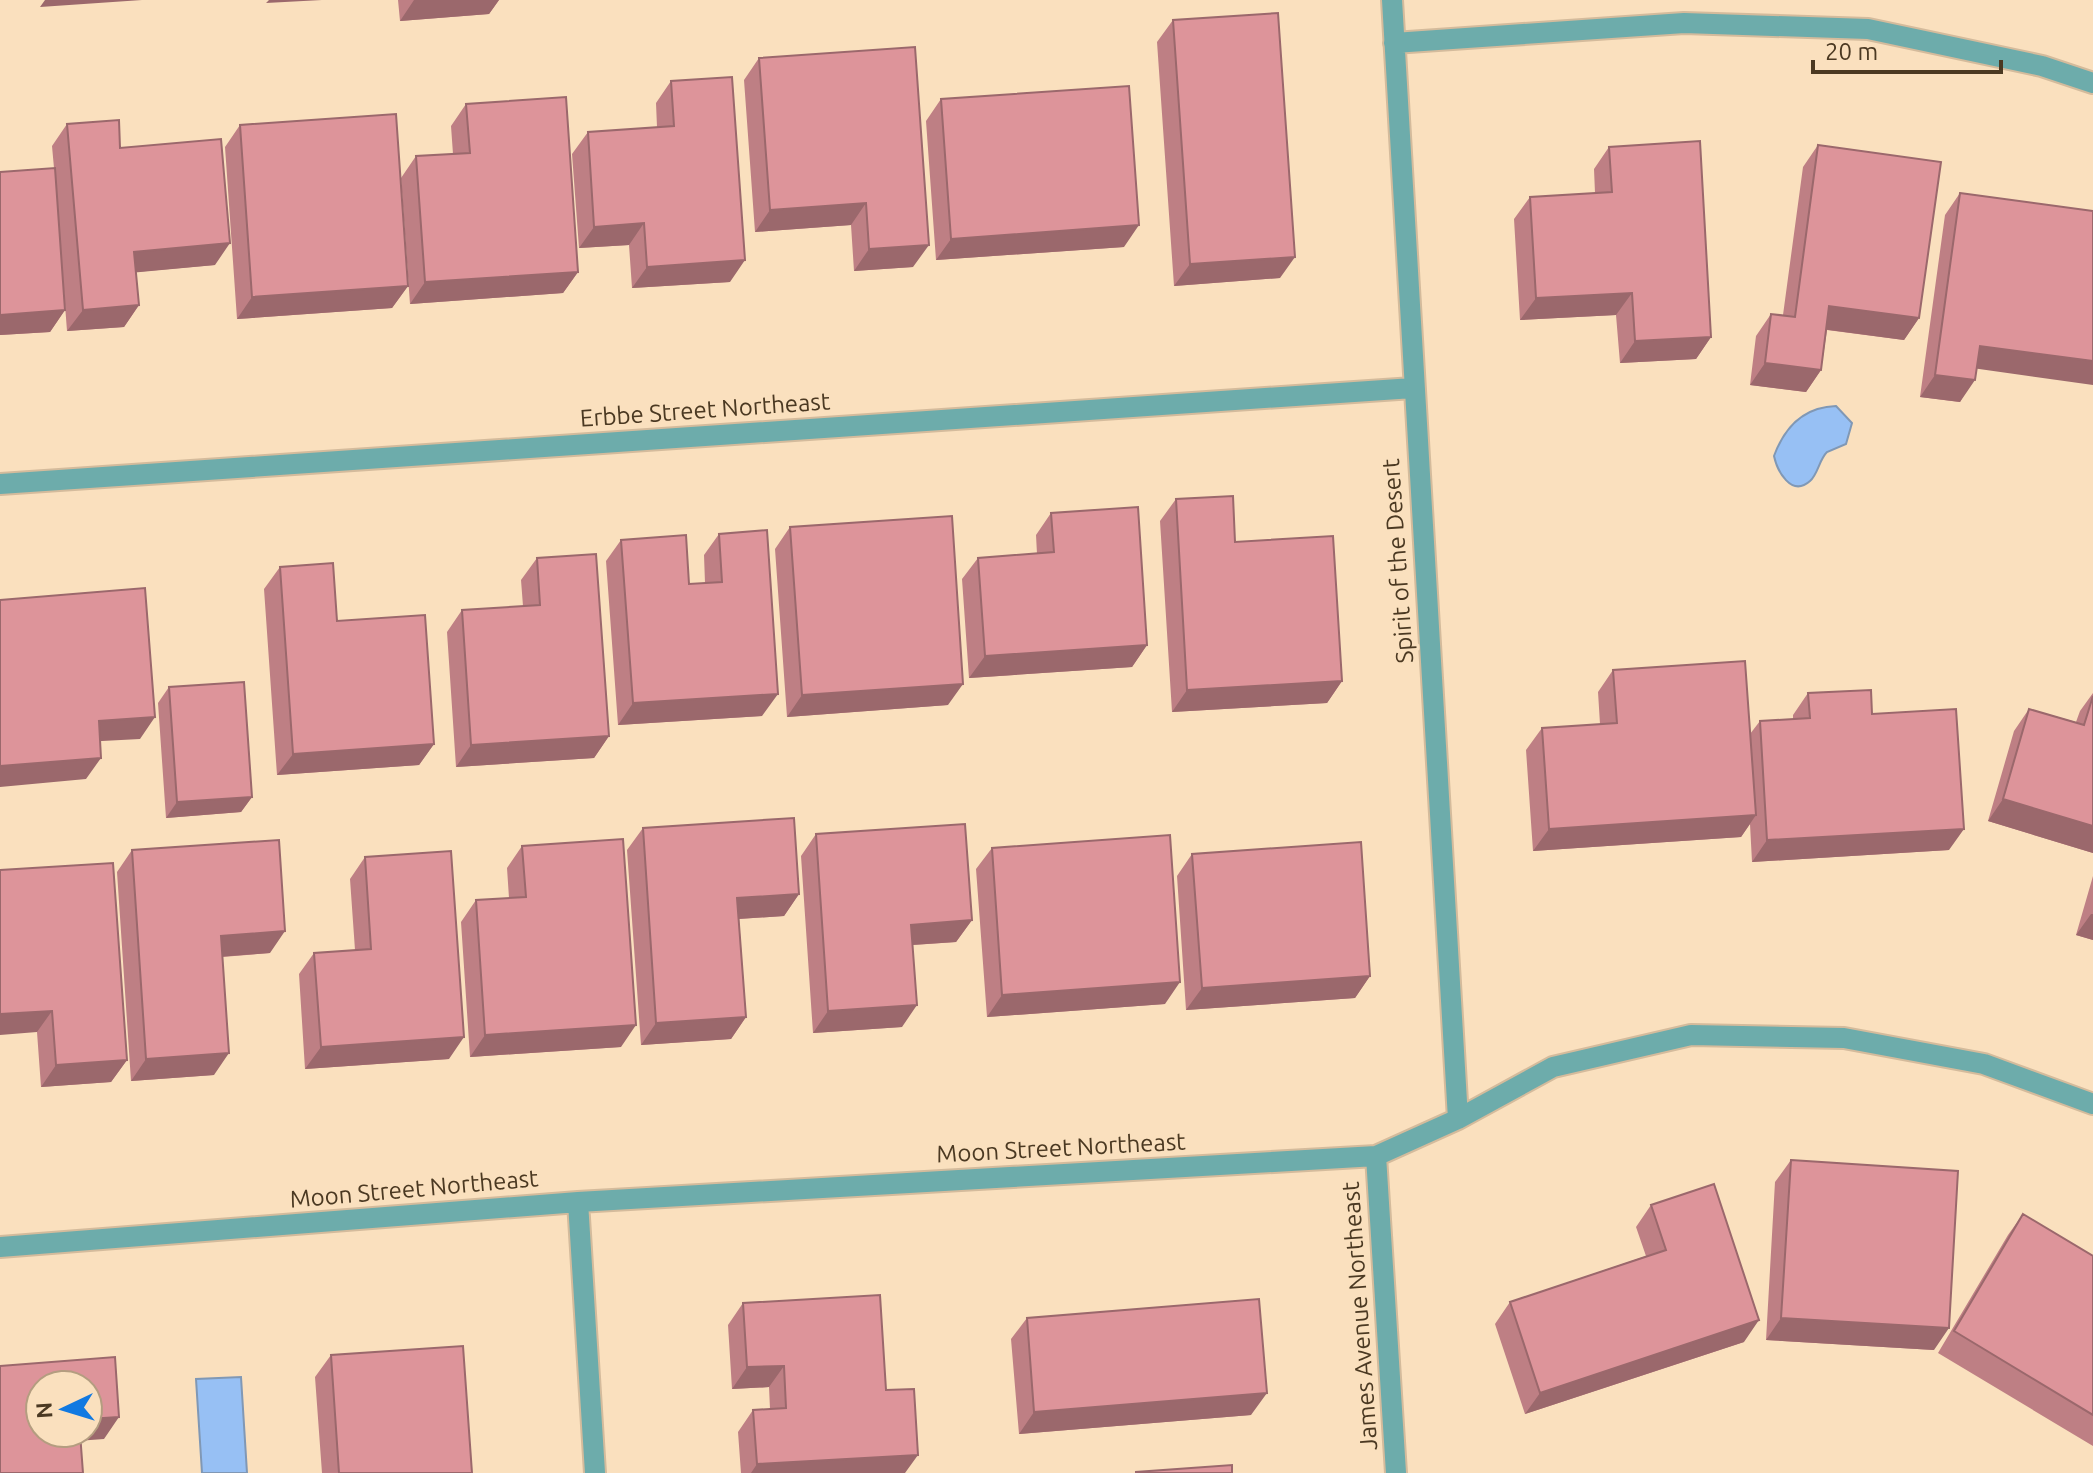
<svg xmlns="http://www.w3.org/2000/svg" width="2093" height="1473" font-family="Ubuntu,sans-serif">
<style>
.water{fill:#97c0f4;stroke:#8098b5;stroke-width:2}
.lines{fill:none;stroke-linecap:round;stroke-linejoin:round}
.minor-casing{stroke:#d4bb9c;stroke-width:24}
.minor{stroke:#6dacab;stroke-width:20}
.wall{fill:#be7f84}
.shaded-wall{fill:#9b686c}
.building{fill:#dd949a;stroke:#9b686c;stroke-width:2}
.labels{text-anchor:middle;stroke-width:6;stroke-linejoin:round;paint-order:stroke}
.street-label{font-size:24px;fill:#4b3922;stroke:#fae0be}
</style>
<rect width="100%" height="100%" fill="#fae0be"/>
<path class="water" d="M 1836,406 L 1852,423 L 1846,444 L 1827,452 C 1819,460 1818,474 1810,481 C 1791,498 1777,470 1774,456 C 1785,426 1804,407 1836,406 Z
M 241,1377 L 247,1473 L 202,1473 L 196,1379 Z"/>
<g class="lines">
<defs>
<path id="minor" d="M 1392,0 L 1458,1119
M 1394,43 L 1684,23 L 1868,29 L 2042,66 L 2093,83
M 0,484 L 1413,388
M 1376,1156 L 1396,1473
M 578,1202 L 595,1473
M 0,1247 L 578,1202 L 1376,1156 L 1458,1119 L 1553,1067 L 1691,1035 L 1844,1038 L 1984,1064 L 2093,1104"/>
</defs>
<use href="#minor" class="minor-casing"/>
<use href="#minor" class="minor"/>
</g>
<path class="wall" d="M 398,0 L 499,0 L 489,14 L 400,21 Z
M 1173,20 L 1280,278 L 1174,286 L 1157,42 Z
M 759,58 L 913,267 L 854,271 L 851,225 L 755,232 L 744,80 Z
M 671,81 L 730,282 L 632,288 L 629,245 L 579,248 L 572,154 L 588,132 L 657,127 L 656,103 Z
M 941,99 L 1124,247 L 936,260 L 926,121 Z
M 466,104 L 578,272 L 563,293 L 410,304 L 401,178 L 416,156 L 453,154 L 451,126 Z
M 67,124 L 120,148 L 215,265 L 136,272 L 139,305 L 124,327 L 67,331 L 60,239 L 65,310 L 50,332 L 0,335 L 0,172 L 54,168 L 52,146 Z
M 240,125 L 408,286 L 392,308 L 237,319 L 225,147 Z
M 1818,145 L 1919,318 L 1904,340 L 1827,330 L 1821,370 L 1806,392 L 1750,385 L 1756,336 L 1771,314 L 1783,315 L 1803,167 Z
M 1609,147 L 1711,337 L 1696,359 L 1620,363 L 1616,315 L 1520,320 L 1514,219 L 1530,197 L 1595,193 L 1594,169 Z
M 1960,193 L 1977,369 L 1960,402 L 1920,397 L 1945,215 Z
M 1176,499 L 1235,542 L 1342,681 L 1327,703 L 1172,712 L 1160,521 Z
M 1051,513 L 1147,645 L 1132,667 L 969,678 L 962,579 L 978,558 L 1037,554 L 1036,535 Z
M 790,527 L 948,705 L 787,717 L 775,549 Z
M 719,534 L 762,716 L 618,725 L 606,561 L 621,540 L 689,584 L 705,583 L 704,555 Z
M 537,558 L 609,736 L 594,758 L 456,767 L 447,632 L 462,610 L 523,606 L 521,580 Z
M 280,567 L 434,744 L 419,765 L 277,775 L 264,589 Z
M 1613,670 L 1750,734 L 1760,721 L 1793,719 L 1793,715 L 1808,693 L 1872,714 L 1949,850 L 1752,862 L 1750,824 L 1741,837 L 1533,851 L 1526,750 L 1542,728 L 1600,724 L 1598,692 Z
M 169,687 L 252,797 L 241,812 L 166,818 L 158,703 Z
M 2093,693 L 2093,853 L 1988,821 L 2014,731 L 2029,709 L 2076,722 L 2080,711 Z
M 643,828 L 799,894 L 784,916 L 739,919 L 746,1017 L 731,1039 L 641,1045 L 627,850 Z
M 816,834 L 972,920 L 956,942 L 913,945 L 902,1027 L 813,1033 L 801,856 Z
M 522,846 L 621,1047 L 470,1057 L 461,922 L 476,900 L 509,898 L 507,868 Z
M 992,848 L 1165,1004 L 987,1017 L 976,869 Z
M 132,850 L 270,953 L 222,957 L 214,1075 L 131,1081 L 117,872 Z
M 1192,854 L 1370,976 L 1355,998 L 1186,1010 L 1177,876 Z
M 365,857 L 449,1059 L 305,1069 L 299,974 L 314,953 L 355,950 L 350,879 Z
M 0,870 L 127,1060 L 111,1082 L 41,1087 L 37,1032 Z
M 2093,876 L 2093,940 L 2076,935 Z
M 1791,1160 L 1934,1350 L 1766,1340 L 1775,1182 Z
M 1651,1205 L 1744,1342 L 1525,1414 L 1495,1324 L 1510,1302 L 1646,1256 L 1636,1227 Z
M 2023,1214 L 2093,1256 L 2093,1446 L 1938,1353 L 2008,1235 Z
M 743,1303 L 886,1390 L 905,1473 L 741,1473 L 738,1432 L 753,1410 L 770,1409 L 769,1387 L 732,1389 L 728,1325 Z
M 1027,1318 L 1251,1415 L 1019,1434 L 1011,1339 Z
M 331,1355 L 472,1473 L 322,1473 L 315,1377 Z"/>
<path class="shaded-wall" d="M 45,0 L 142,0 L 40,7 Z
M 269,0 L 322,0 L 266,3 Z
M 414,0 L 499,0 L 489,14 L 400,21 Z
M 866,203 L 851,225 L 755,232 L 770,210 Z
M 644,223 L 629,245 L 579,248 L 594,227 Z
M 1139,225 L 1124,247 L 936,260 L 951,239 Z
M 230,243 L 215,265 L 119,274 L 134,252 Z
M 929,245 L 913,267 L 854,271 L 869,249 Z
M 1295,257 L 1280,278 L 1174,286 L 1190,264 Z
M 745,260 L 730,282 L 632,288 L 647,267 Z
M 578,272 L 563,293 L 410,304 L 425,282 Z
M 408,286 L 392,308 L 237,319 L 252,297 Z
M 1632,293 L 1616,315 L 1520,320 L 1536,298 Z
M 139,305 L 124,327 L 67,331 L 83,310 Z
M 1829,306 L 1919,318 L 1904,340 L 1814,328 Z
M 65,310 L 50,332 L 0,335 L 0,315 Z
M 1711,337 L 1696,359 L 1620,363 L 1635,341 Z
M 1980,346 L 2093,361 L 2093,385 L 1965,367 Z
M 1765,363 L 1821,370 L 1806,392 L 1750,385 Z
M 1935,375 L 1975,380 L 1960,402 L 1920,397 Z
M 1147,645 L 1132,667 L 969,678 L 985,656 Z
M 1342,681 L 1327,703 L 1172,712 L 1187,690 Z
M 963,684 L 948,705 L 787,717 L 802,695 Z
M 778,694 L 762,716 L 618,725 L 633,703 Z
M 155,717 L 140,739 L 83,742 L 99,721 Z
M 609,736 L 594,758 L 456,767 L 471,745 Z
M 434,744 L 419,765 L 277,775 L 293,754 Z
M 101,758 L 86,779 L 0,787 L 0,766 Z
M 252,797 L 241,812 L 166,818 L 177,802 Z
M 2003,799 L 2093,826 L 2093,853 L 1988,821 Z
M 1756,815 L 1741,837 L 1533,851 L 1549,829 Z
M 1964,829 L 1949,850 L 1752,862 L 1767,840 Z
M 799,894 L 784,916 L 722,920 L 737,898 Z
M 2091,914 L 2093,914 L 2093,940 L 2076,935 Z
M 972,920 L 956,942 L 896,946 L 911,925 Z
M 285,931 L 270,953 L 205,958 L 221,936 Z
M 1370,976 L 1355,998 L 1186,1010 L 1202,988 Z
M 1180,982 L 1165,1004 L 987,1017 L 1002,995 Z
M 917,1005 L 902,1027 L 813,1033 L 828,1011 Z
M 52,1011 L 37,1032 L 0,1035 L 0,1014 Z
M 746,1017 L 731,1039 L 641,1045 L 656,1023 Z
M 636,1025 L 621,1047 L 470,1057 L 485,1035 Z
M 464,1037 L 449,1059 L 305,1069 L 321,1047 Z
M 229,1053 L 214,1075 L 131,1081 L 146,1059 Z
M 127,1060 L 111,1082 L 41,1087 L 56,1065 Z
M 1781,1318 L 1949,1328 L 1934,1350 L 1766,1340 Z
M 1759,1320 L 1744,1342 L 1525,1414 L 1540,1393 Z
M 784,1366 L 769,1387 L 732,1389 L 747,1367 Z
M 1267,1393 L 1251,1415 L 1019,1434 L 1034,1412 Z
M 119,1417 L 104,1439 L 63,1442 L 69,1433 L 88,1433 L 88,1419 Z
M 918,1455 L 905,1473 L 751,1473 L 757,1464 Z"/>
<path class="building" d="M 1278,13 L 1295,257 L 1190,264 L 1173,20 Z
M 915,47 L 929,245 L 869,249 L 866,203 L 770,210 L 759,58 Z
M 732,77 L 745,260 L 647,267 L 644,223 L 594,227 L 588,132 L 674,126 L 671,81 Z
M 1129,86 L 1139,225 L 951,239 L 941,99 Z
M 566,97 L 578,272 L 425,282 L 416,156 L 470,153 L 466,104 Z
M 396,114 L 408,286 L 252,297 L 240,125 Z
M 119,120 L 120,148 L 221,139 L 230,243 L 134,252 L 139,305 L 83,310 L 67,124 Z
M 1700,141 L 1711,337 L 1635,341 L 1632,293 L 1536,298 L 1530,197 L 1612,192 L 1609,147 Z
M 1818,145 L 1941,162 L 1919,318 L 1829,306 L 1821,370 L 1765,363 L 1771,314 L 1795,317 Z
M 55,168 L 65,310 L 0,315 L 0,172 Z
M 1960,193 L 2093,211 L 2093,361 L 1980,346 L 1975,380 L 1935,375 Z
M 1233,496 L 1235,542 L 1333,536 L 1342,681 L 1187,690 L 1176,499 Z
M 1138,507 L 1147,645 L 985,656 L 978,558 L 1054,552 L 1051,513 Z
M 952,516 L 963,684 L 802,695 L 790,527 Z
M 767,530 L 778,694 L 633,703 L 621,540 L 686,535 L 689,584 L 722,582 L 719,534 Z
M 596,554 L 609,736 L 471,745 L 462,610 L 540,605 L 537,558 Z
M 333,563 L 337,621 L 425,615 L 434,744 L 293,754 L 280,567 Z
M 145,588 L 155,717 L 99,721 L 101,758 L 0,766 L 0,600 Z
M 1745,661 L 1756,815 L 1549,829 L 1542,728 L 1617,723 L 1613,670 Z
M 244,682 L 252,797 L 177,802 L 169,687 Z
M 1871,690 L 1872,714 L 1956,709 L 1964,829 L 1767,840 L 1760,721 L 1810,718 L 1808,693 Z
M 2093,696 L 2093,826 L 2003,799 L 2029,709 L 2084,725 Z
M 794,818 L 799,894 L 737,898 L 746,1017 L 656,1023 L 643,828 Z
M 965,824 L 972,920 L 911,925 L 917,1005 L 828,1011 L 816,834 Z
M 1170,835 L 1180,982 L 1002,995 L 992,848 Z
M 623,839 L 636,1025 L 485,1035 L 476,900 L 526,897 L 522,846 Z
M 279,840 L 285,931 L 221,936 L 229,1053 L 146,1059 L 132,850 Z
M 1361,842 L 1370,976 L 1202,988 L 1192,854 Z
M 451,851 L 464,1037 L 321,1047 L 314,953 L 371,949 L 365,857 Z
M 113,863 L 127,1060 L 56,1065 L 52,1011 L 0,1014 L 0,870 Z
M 1791,1160 L 1958,1171 L 1949,1328 L 1781,1318 Z
M 1714,1184 L 1759,1320 L 1540,1393 L 1510,1302 L 1666,1250 L 1651,1205 Z
M 2023,1214 L 2093,1256 L 2093,1415 L 1954,1331 Z
M 880,1295 L 886,1390 L 914,1389 L 918,1455 L 757,1464 L 753,1410 L 786,1408 L 784,1366 L 747,1367 L 743,1303 Z
M 1259,1299 L 1267,1393 L 1034,1412 L 1027,1318 Z
M 463,1346 L 472,1473 L 339,1473 L 331,1355 Z
M 115,1357 L 119,1417 L 88,1419 L 88,1385 L 40,1385 L 40,1433 L 80,1433 L 83,1473 L 0,1473 L 0,1366 Z
M 1232,1465 L 1232,1473 L 1136,1473 L 1136,1472 Z"/>
<g class="labels">
<g class="street-label">
<text transform="translate(705 410) rotate(-4)" y="8">Erbbe Street Northeast</text>
<text transform="translate(1398 561) rotate(-94)" y="8">Spirit of the Desert</text>
<text transform="translate(1061 1148) rotate(-3)" y="8">Moon Street Northeast</text>
<text transform="translate(414 1189) rotate(-5)" y="8">Moon Street Northeast</text>
<text transform="translate(1360 1316) rotate(-94)" y="8">James Avenue Northeast</text>
</g>
</g>
<g transform="translate(64 1409) rotate(266)"><circle r="38" fill="#fae0be" stroke="#b49d80" stroke-width="2"/>
<path d="M0-6L14 30L0 20L-14 30Z" fill="#1179e1"/>
<text y="-12" font-size="22" font-weight="bold" text-anchor="middle" fill="#4b3922">N</text>
</g>
<path d="M1813 60v12h188v-12" fill="none" stroke="#4b3922" stroke-width="4"/>
<text x="1825" y="60" font-size="24" fill="#4b3922" stroke="#fae0be" stroke-width="6" paint-order="stroke">20 m</text>
</svg>
